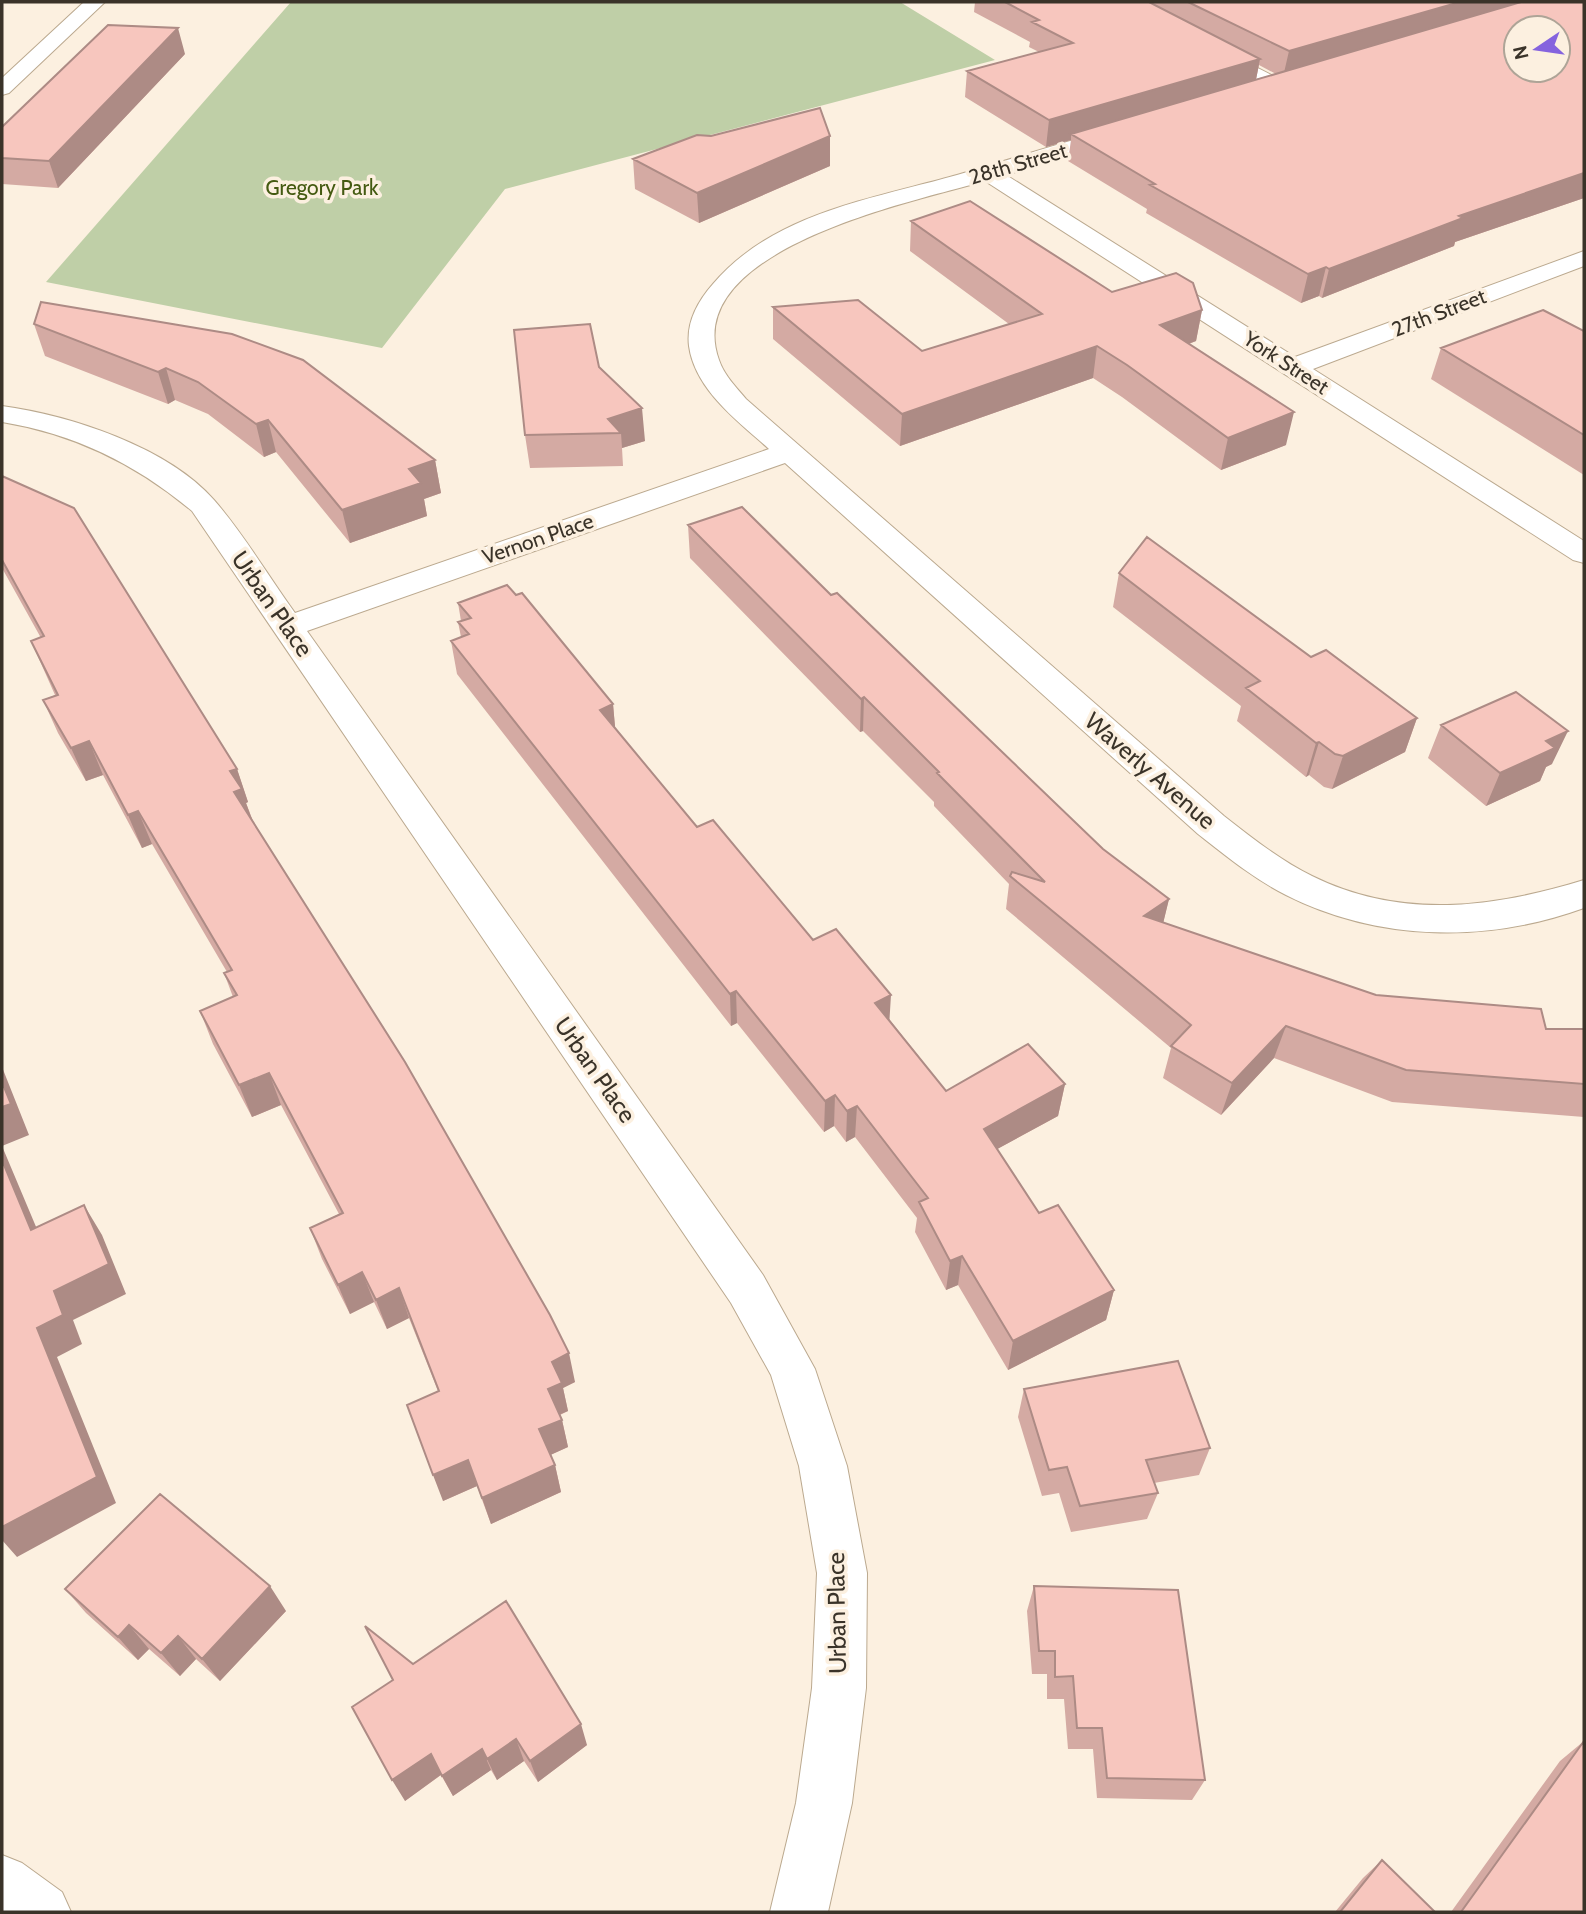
<svg xmlns="http://www.w3.org/2000/svg" width="1586" height="1914" font-family="Cabin,sans-serif">
<style>
.green{fill:#bfcfa7}
.lines{fill:none;stroke-linecap:round;stroke-linejoin:round}
.minor-casing{stroke:#bba98f;stroke-width:2}
.minor{fill:#fff;fill-rule:evenodd}
.wall{fill:#d4aaa3;fill-rule:evenodd}
.shaded-wall{fill:#ad8b85}
.building{fill:#f7c6be;stroke:#ad8b85;stroke-width:2;fill-rule:evenodd}
.labels{text-anchor:middle;stroke-width:7;stroke-linejoin:round;paint-order:stroke}
.far-street-label{font-size:21px;fill:#3a3329;stroke:#fcf0e0}
.far-park-label{font-size:21px;fill:#445a11;stroke:#fcf0e0}
.street-label{font-size:24px;fill:#3a3329;stroke:#fcf0e0}
</style>
<rect width="100%" height="100%" fill="#fcf0e0"/>
<path class="green" d="M 291,2 L 900,2 L 995,60 L 505,189 L 382,348 L 46,282 Z"/>
<g class="lines">
<defs>
<path id="minor" d="M 84,2 L 105,2 L 9,93 L 2,95 L 2,78 Z
M 1104,2 L 1129,2 L 1287,83 L 1291,87 L 1287,91 L 1273,91 Z
M 1121,127 L 1129,129 L 1132,134 L 1129,139 L 1006,175 L 1295,357 L 1584,251 L 1584,266 L 1313,369 L 1584,541 L 1584,563 L 1573,560 L 985,181 C 916,201 679,249 719,360 C 724,375 736,387 746,399 L 1224,816 C 1252,838 1280,860 1312,876 C 1401,920 1493,908 1584,880 L 1584,908 C 1488,943 1379,942 1286,895 C 1254,879 1226,856 1198,834 L 785,463 L 307,631 L 763,1275 L 815,1369 L 847,1466 L 867,1573 L 866,1688 L 852,1803 L 828,1912 L 770,1912 L 796,1803 L 812,1688 L 817,1573 L 799,1466 L 771,1375 L 731,1303 L 192,511 C 136,464 75,434 2,422 L 2,406 C 69,415 168,447 214,500 C 244,534 268,576 295,613 L 769,449 C 739,422 695,390 689,346 C 686,322 698,301 713,284 C 773,213 872,199 957,175 C 1012,159 1066,141 1121,127 Z
M 2,1855 L 22,1863 L 62,1892 L 71,1912 L 2,1912 Z"/>
</defs>
<use href="#minor" class="minor-casing"/>
<use href="#minor" class="minor"/>
</g>
<path class="wall" d="M 975,2 L 1584,2 L 1584,198 L 1455,242 L 1454,246 L 1322,298 L 1319,296 L 1301,303 L 1146,213 L 1147,209 L 1068,161 L 1071,140 L 1046,147 L 965,97 L 967,71 L 1039,52 L 1029,47 L 1030,42 L 974,12 ZM 1259,65 L 1276,74 L 1256,79 Z
M 185,54 L 58,188 L 2,184 L 2,127 Z
M 711,136 L 830,136 L 830,166 L 699,223 L 635,189 L 633,159 Z
M 911,221 L 1112,292 L 1202,310 L 1196,341 L 1189,344 L 1286,445 L 1221,470 L 1122,397 L 1093,378 L 900,446 L 773,339 L 773,307 L 922,351 L 1009,324 L 910,251 Z
M 41,302 L 435,460 L 441,493 L 424,499 L 427,516 L 350,543 L 276,452 L 264,457 L 208,414 L 175,400 L 168,404 L 45,356 L 34,324 Z
M 1584,331 L 1584,475 L 1431,379 L 1441,348 Z
M 599,367 L 645,441 L 622,448 L 623,466 L 530,468 L 525,435 Z
M 2,476 L 237,769 L 248,802 L 246,803 L 253,821 L 575,1382 L 563,1388 L 568,1411 L 560,1415 L 562,1420 L 568,1447 L 550,1455 L 555,1465 L 561,1492 L 491,1524 L 477,1486 L 443,1501 L 438,1391 L 409,1318 L 387,1329 L 374,1302 L 350,1314 L 322,1259 L 310,1228 L 339,1214 L 281,1105 L 252,1117 L 213,1044 L 200,1011 L 233,997 L 224,973 L 227,972 L 152,844 L 142,848 L 103,775 L 86,781 L 58,733 L 43,700 L 55,695 L 31,641 L 41,638 L 2,568 Z
M 688,525 L 831,595 L 1103,849 L 1169,899 L 1163,923 L 1376,995 L 1546,1029 L 1584,1029 L 1584,1117 L 1392,1102 L 1274,1058 L 1221,1115 L 1163,1078 L 1171,1048 L 1006,909 L 1009,884 L 934,806 L 934,802 L 863,731 L 860,732 L 690,558 Z
M 1119,573 L 1311,657 L 1417,718 L 1405,752 L 1332,789 L 1324,787 L 1309,775 L 1306,777 L 1237,721 L 1241,706 L 1113,607 Z
M 458,603 L 613,704 L 615,728 L 697,827 L 813,940 L 890,1020 L 946,1091 L 1065,1084 L 1058,1116 L 997,1149 L 1039,1213 L 1114,1290 L 1106,1320 L 1008,1370 L 958,1285 L 946,1290 L 915,1232 L 917,1218 L 855,1137 L 846,1142 L 834,1126 L 824,1132 L 737,1023 L 731,1026 L 457,674 L 451,641 L 461,637 L 458,622 L 461,621 Z
M 1441,725 L 1552,764 L 1546,767 L 1540,781 L 1486,806 L 1428,758 Z
M 1024,1389 L 1210,1448 L 1199,1475 L 1154,1483 L 1158,1493 L 1147,1519 L 1071,1532 L 1059,1493 L 1042,1496 L 1018,1417 Z
M 1034,1586 L 1205,1780 L 1192,1800 L 1097,1798 L 1093,1749 L 1068,1749 L 1064,1699 L 1047,1699 L 1047,1674 L 1032,1674 L 1027,1611 Z
M 65,1589 L 286,1611 L 220,1681 L 196,1659 L 180,1676 L 149,1649 L 138,1660 L 86,1613 Z
M 413,1664 L 587,1745 L 538,1782 L 524,1761 L 497,1780 L 491,1770 L 453,1796 L 441,1775 L 405,1801 L 393,1680 Z
M 1584,1741 L 1584,1912 L 1451,1912 L 1560,1761 Z
M 1382,1860 L 1435,1912 L 1335,1912 L 1363,1878 Z"/>
<path class="shaded-wall" d="M 1460,2 L 1539,2 L 1283,77 L 1289,51 Z
M 178,28 L 185,54 L 58,188 L 49,161 Z
M 1260,59 L 1255,85 L 1071,134 L 1071,140 L 1046,147 L 1049,120 Z
M 830,136 L 830,166 L 699,223 L 697,193 Z
M 1584,173 L 1584,198 L 1455,242 L 1454,246 L 1322,298 L 1329,269 L 1459,216 Z
M 1326,267 L 1319,296 L 1301,303 L 1308,274 Z
M 1202,310 L 1196,341 L 1155,356 L 1160,325 Z
M 1097,346 L 1093,378 L 900,446 L 902,414 Z
M 166,368 L 175,400 L 168,404 L 158,372 Z
M 642,408 L 645,441 L 622,448 L 621,433 L 608,419 Z
M 1294,412 L 1286,445 L 1221,470 L 1228,438 Z
M 268,420 L 276,452 L 264,457 L 256,424 Z
M 435,460 L 441,493 L 424,499 L 427,516 L 350,543 L 342,510 L 409,469 Z
M 864,697 L 863,731 L 860,732 L 861,699 Z
M 613,704 L 616,737 L 600,710 Z
M 1417,718 L 1405,752 L 1332,789 L 1343,756 Z
M 1568,731 L 1552,764 L 1546,767 L 1540,781 L 1486,806 L 1500,773 L 1546,741 Z
M 89,741 L 103,775 L 86,781 L 71,748 Z
M 1319,742 L 1309,775 L 1306,777 L 1316,743 Z
M 237,769 L 248,802 L 246,803 L 253,822 L 234,792 L 230,771 Z
M 138,811 L 152,844 L 142,848 L 128,815 Z
M 1169,899 L 1161,932 L 1144,916 Z
M 736,991 L 737,1023 L 731,1026 L 730,994 Z
M 891,995 L 889,1027 L 875,1003 Z
M 1286,1026 L 1274,1058 L 1221,1115 L 1232,1083 Z
M 2,1067 L 29,1135 L 2,1146 L 50,1260 L 31,1230 L 2,1160 Z
M 269,1073 L 281,1105 L 252,1117 L 239,1085 Z
M 1065,1084 L 1058,1116 L 979,1159 L 984,1129 Z
M 835,1095 L 834,1126 L 824,1132 L 825,1101 Z
M 857,1106 L 855,1137 L 846,1142 L 847,1111 Z
M 84,1205 L 102,1235 L 126,1294 L 73,1320 L 82,1344 L 57,1357 L 116,1503 L 17,1557 L 2,1540 L 2,1527 L 37,1328 L 54,1291 Z
M 962,1256 L 958,1285 L 946,1290 L 950,1261 Z
M 362,1272 L 374,1302 L 350,1314 L 338,1285 Z
M 399,1288 L 409,1318 L 387,1329 L 376,1300 Z
M 1114,1290 L 1106,1320 L 1008,1370 L 1013,1341 Z
M 569,1353 L 575,1382 L 563,1388 L 568,1411 L 554,1417 L 548,1389 L 552,1362 Z
M 562,1420 L 568,1447 L 546,1457 L 539,1429 Z
M 468,1460 L 477,1486 L 443,1501 L 433,1475 Z
M 555,1465 L 561,1492 L 491,1524 L 482,1498 Z
M 270,1586 L 286,1611 L 220,1681 L 202,1659 Z
M 129,1625 L 149,1649 L 138,1660 L 118,1637 Z
M 178,1636 L 196,1659 L 180,1676 L 161,1653 Z
M 581,1724 L 587,1745 L 538,1782 L 530,1761 Z
M 516,1739 L 524,1761 L 497,1780 L 487,1759 Z
M 482,1749 L 491,1770 L 453,1796 L 442,1776 Z
M 431,1754 L 442,1774 L 405,1801 L 392,1780 Z"/>
<path class="building" d="M 1005,2 L 1149,2 L 1260,59 L 1049,120 L 967,71 L 1073,43 L 1032,22 L 1039,20 Z
M 1188,2 L 1460,2 L 1289,51 Z
M 1521,2 L 1584,2 L 1584,173 L 1459,216 L 1463,218 L 1329,269 L 1326,267 L 1308,274 L 1150,185 L 1155,184 L 1071,134 ZM 1516,28 L 1558,28 L 1558,70 L 1516,70 Z
M 108,25 L 178,28 L 49,161 L 2,158 L 2,127 Z
M 820,108 L 830,136 L 697,193 L 633,159 L 697,135 L 711,136 Z
M 970,201 L 1112,292 L 1176,273 L 1193,283 L 1202,310 L 1160,325 L 1294,412 L 1228,438 L 1127,365 L 1097,346 L 902,414 L 773,307 L 858,300 L 922,351 L 1042,314 L 911,221 Z
M 41,302 L 232,334 L 303,360 L 435,460 L 409,469 L 421,483 L 342,510 L 268,420 L 256,424 L 198,382 L 166,368 L 158,372 L 34,324 Z
M 1543,310 L 1584,331 L 1584,435 L 1441,348 Z
M 590,324 L 599,367 L 642,408 L 608,419 L 621,433 L 525,435 L 514,330 Z
M 2,476 L 74,508 L 237,769 L 230,771 L 242,789 L 234,792 L 405,1062 L 550,1315 L 569,1353 L 552,1362 L 562,1383 L 548,1389 L 562,1420 L 539,1429 L 555,1465 L 482,1498 L 468,1460 L 433,1475 L 407,1405 L 439,1391 L 399,1288 L 376,1300 L 362,1272 L 338,1285 L 310,1228 L 343,1213 L 269,1073 L 239,1085 L 200,1011 L 237,995 L 224,973 L 232,970 L 138,811 L 128,815 L 89,741 L 71,748 L 43,700 L 58,695 L 31,641 L 44,636 L 2,560 Z
M 742,507 L 831,595 L 837,593 L 1103,849 L 1169,899 L 1144,916 L 1376,995 L 1541,1009 L 1546,1029 L 1584,1029 L 1584,1084 L 1406,1070 L 1286,1026 L 1232,1083 L 1171,1046 L 1191,1025 L 1010,876 L 1012,872 L 1045,882 L 937,773 L 939,772 L 864,697 L 861,699 L 688,525 Z
M 1147,537 L 1311,657 L 1326,650 L 1417,718 L 1343,756 L 1335,754 L 1319,742 L 1316,743 L 1246,688 L 1260,681 L 1119,573 Z
M 507,585 L 516,595 L 522,593 L 613,704 L 600,710 L 697,827 L 713,820 L 813,940 L 836,929 L 891,995 L 875,1003 L 946,1091 L 1028,1044 L 1065,1084 L 984,1129 L 1039,1213 L 1058,1205 L 1114,1290 L 1013,1341 L 962,1256 L 950,1261 L 919,1202 L 928,1198 L 857,1106 L 847,1111 L 835,1095 L 825,1101 L 736,991 L 730,994 L 451,641 L 469,634 L 458,622 L 471,618 L 458,603 Z
M 1516,692 L 1568,731 L 1546,741 L 1555,748 L 1500,773 L 1441,725 Z
M 2,1082 L 11,1104 L 2,1107 Z
M 2,1160 L 31,1230 L 84,1205 L 109,1264 L 54,1291 L 63,1315 L 37,1328 L 97,1477 L 2,1527 Z
M 1178,1361 L 1210,1448 L 1146,1460 L 1158,1493 L 1080,1506 L 1067,1467 L 1049,1470 L 1024,1389 Z
M 160,1494 L 270,1586 L 202,1659 L 178,1636 L 161,1653 L 129,1625 L 118,1637 L 65,1589 Z
M 1034,1586 L 1178,1590 L 1205,1780 L 1107,1778 L 1102,1728 L 1077,1728 L 1073,1676 L 1055,1677 L 1055,1651 L 1039,1651 Z
M 506,1601 L 581,1724 L 530,1761 L 516,1739 L 487,1759 L 482,1749 L 442,1776 L 431,1754 L 392,1780 L 352,1707 L 393,1680 L 365,1626 L 413,1664 Z
M 1584,1741 L 1584,1912 L 1461,1912 Z
M 1382,1860 L 1435,1912 L 1340,1912 Z"/>
<g class="labels">
<g class="far-street-label">
<text transform="translate(1018 164) rotate(-16)" y="7">28th Street</text>
<text transform="translate(1439 313) rotate(-21)" y="7">27th Street</text>
<text transform="translate(1286 363) rotate(33)" y="7">York Street</text>
<text transform="translate(538 539) rotate(-19)" y="7">Vernon Place</text>
</g>
<g class="far-park-label">
<text x="322" y="195">Gregory Park</text>
</g>
<g class="street-label">
<text transform="translate(272 604) rotate(55)" y="8">Urban Place</text>
<text transform="translate(1150 771) rotate(41)" y="8">Waverly Avenue</text>
<text transform="translate(595 1070) rotate(55)" y="8">Urban Place</text>
<text transform="translate(837 1613) rotate(-91)" y="8">Urban Place</text>
</g>
</g>
<rect width="1586" height="1914" fill="none" stroke="#3a3329" stroke-width="7"/>
<g transform="translate(1537 49) rotate(257)"><circle r="33" fill="#fcf0e0" stroke="#aea497" stroke-width="2"/>
<path d="M0-5L12 26L0 18L-12 26Z" fill="#8563de"/>
<text y="-10" font-size="19" font-weight="bold" text-anchor="middle" fill="#3a3329">N</text>
</g>
</svg>
